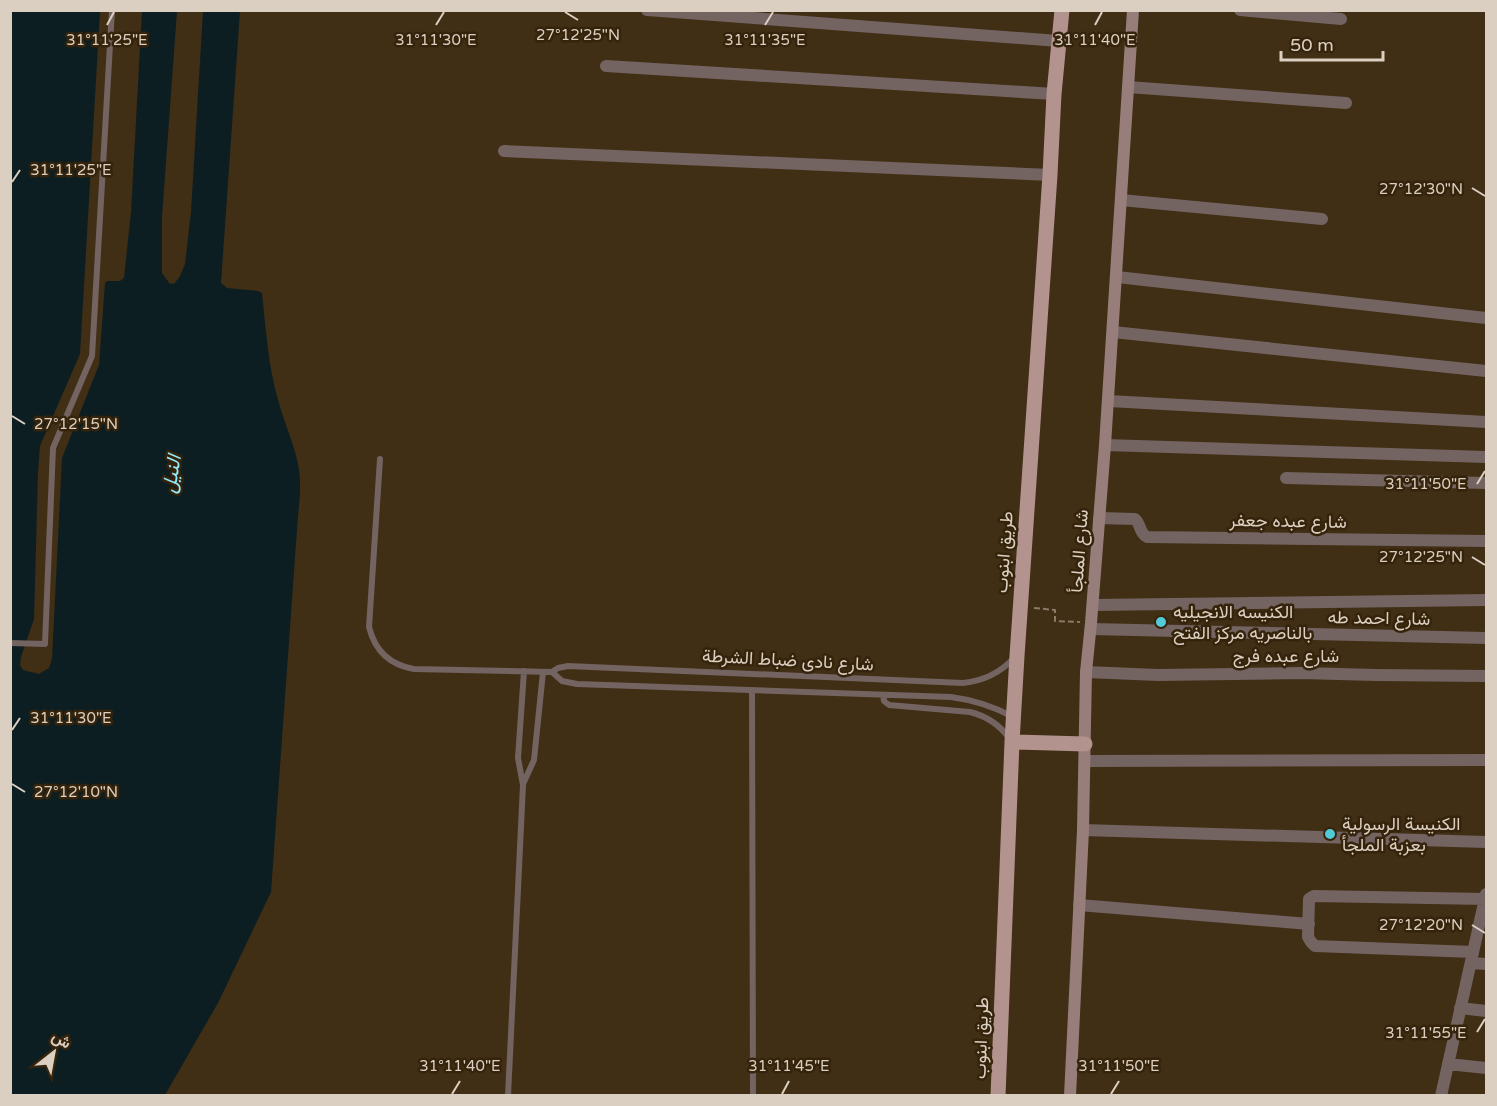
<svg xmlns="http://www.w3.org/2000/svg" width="1497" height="1106" font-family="'Varela Round',Vazirmatn,sans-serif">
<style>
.water{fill:#0d1e22}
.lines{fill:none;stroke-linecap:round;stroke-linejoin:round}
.path{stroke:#8a7b67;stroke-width:2;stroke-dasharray:6 3;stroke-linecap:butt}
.lane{stroke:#736361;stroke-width:6}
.street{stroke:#736361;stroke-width:12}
.secondary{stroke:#977e7a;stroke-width:12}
.primary{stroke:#b3938e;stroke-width:15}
.ticks{fill:none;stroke:#dbcfc1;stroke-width:2}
.poi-dot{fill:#52cbd9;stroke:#35240b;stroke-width:2}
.labels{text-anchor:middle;stroke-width:5;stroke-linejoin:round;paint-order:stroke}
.street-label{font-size:18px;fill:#dbcfc1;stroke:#35240b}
.poi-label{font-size:18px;fill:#dbcfc1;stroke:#35240b;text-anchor:start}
.water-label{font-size:20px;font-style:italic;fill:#91ecff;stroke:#35240b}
.ticks-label{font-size:15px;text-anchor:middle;fill:#dbcfc1;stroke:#35240b;stroke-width:5;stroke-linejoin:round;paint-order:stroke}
</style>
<rect width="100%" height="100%" fill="#402e15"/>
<path class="water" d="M 10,11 L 100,11 L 80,354 L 40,446 L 38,472 L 34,619 L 21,657 L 20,665 L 23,670 L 39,674 L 49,668 L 52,659 L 62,458 L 99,365 L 105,283 L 107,281 L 120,281 L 124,278 L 131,212 L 142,11 L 177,11 L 162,217 L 162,273 L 170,284 L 175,283 L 180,276 L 185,264 L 191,212 L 203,11 L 240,11 L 221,283 L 227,288 L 258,291 L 262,293 C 266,330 268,367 279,403 C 285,426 296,447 299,470 C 302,489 298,510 297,530 L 271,892 L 218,1003 L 165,1095 L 11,1095 Z"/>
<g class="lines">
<path class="path" d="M 1034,608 L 1055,610 L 1055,621 L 1080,622"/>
<path class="lane" d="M 380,459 L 369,627 C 375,651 390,665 414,669 L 552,672
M 10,643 L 45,644 L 53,448 L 92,356 L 112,10
M 752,690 L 753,1096
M 883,695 L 884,701 L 889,705 L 970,712 C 986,716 999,724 1009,738
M 1013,717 C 993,706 974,700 951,697 L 577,684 L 562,681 L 552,672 L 558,668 L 568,666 L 963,683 C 983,681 1000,673 1014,658
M 523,784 L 534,760 L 543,672
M 508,1096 L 523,785 L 518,758 L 524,671"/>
<path class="street" d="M 647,10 L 1059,41
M 1240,10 L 1341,19
M 606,66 L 1054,94
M 1128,87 L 1346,103
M 504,151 L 1050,175
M 1121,200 L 1322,219
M 1117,277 L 1486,318
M 1113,332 L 1486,371
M 1109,401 L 1486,422
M 1105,445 L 1486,457
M 1286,478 L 1486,483
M 1099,518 L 1135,519 C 1141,524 1139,533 1147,537 L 1486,541
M 1093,605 L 1486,600
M 1091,629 L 1486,638
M 1086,672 L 1158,675 L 1301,673 L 1376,675 L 1486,676
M 1085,761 L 1486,760
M 1083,830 L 1486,842
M 1079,905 L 1309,924
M 1473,952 L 1315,946 L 1311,942 L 1308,937 L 1309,899 L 1314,896 L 1486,899
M 1471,963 L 1486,964
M 1460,1008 L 1486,1011
M 1448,1064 L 1486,1068
M 1441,1096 L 1486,894"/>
<path class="secondary" d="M 1070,1096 L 1083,830 L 1086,672 L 1091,623 L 1105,445 L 1133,10"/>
<path class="primary" d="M 1012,742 L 1085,744
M 998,1096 L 1012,742 L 1017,656 L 1050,175 L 1054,94 L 1062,10"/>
</g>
<path class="ticks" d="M 565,12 L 578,20M 107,25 L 114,12M 436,25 L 444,12M 765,25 L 773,12M 1095,25 L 1102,12M 12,182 L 20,170M 1472,188 L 1485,196M 12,416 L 25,424M 1477,484 L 1485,471M 1472,557 L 1485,565M 12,730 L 20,718M 12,784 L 25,792M 1472,925 L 1485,933M 1477,1032 L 1485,1019M 452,1094 L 460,1081M 782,1094 L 789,1081M 1111,1094 L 1119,1081"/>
<g class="poi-dot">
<circle cx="1161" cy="622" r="6"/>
<circle cx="1330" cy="834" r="6"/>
</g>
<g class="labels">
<g class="street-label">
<text transform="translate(1288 521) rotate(1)" y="6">شارع عبده جعفر</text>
<text transform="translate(1079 551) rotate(-86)" y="6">شارع الملجأ</text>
<text transform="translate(1004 552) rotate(-86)" y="6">طريق ابنوب</text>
<text transform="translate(1379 618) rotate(1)" y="6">شارع احمد طه</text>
<text x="1286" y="662">شارع عبده فرج</text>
<text transform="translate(788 660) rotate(3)" y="6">شارع نادى ضباط الشرطة</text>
<text transform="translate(981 1038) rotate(-88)" y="6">طريق ابنوب</text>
</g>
<g class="poi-label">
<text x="1173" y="618">الكنيسه الانجيليه<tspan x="1173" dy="21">بالناصريه مركز الفتح</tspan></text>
<text x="1342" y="830">الكنيسة الرسولية<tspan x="1342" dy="21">بعزبة الملجأ</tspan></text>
</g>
<g class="water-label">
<text transform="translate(171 474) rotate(-81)" y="7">النيل</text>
</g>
</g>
<g class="ticks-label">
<text x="578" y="40">27°12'25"N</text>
<text x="436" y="45">31°11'30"E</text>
<text x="107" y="45">31°11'25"E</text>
<text x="765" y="45">31°11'35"E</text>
<text x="1095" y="45">31°11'40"E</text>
<text x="71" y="175">31°11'25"E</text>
<text x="1421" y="194">27°12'30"N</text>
<text x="76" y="429">27°12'15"N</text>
<text x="1426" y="489">31°11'50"E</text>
<text x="1421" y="562">27°12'25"N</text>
<text x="71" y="723">31°11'30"E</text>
<text x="76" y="797">27°12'10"N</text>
<text x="1421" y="930">27°12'20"N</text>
<text x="1426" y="1038">31°11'55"E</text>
<text x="460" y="1071">31°11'40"E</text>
<text x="789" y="1071">31°11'45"E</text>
<text x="1119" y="1071">31°11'50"E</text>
</g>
<rect width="1497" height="1106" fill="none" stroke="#dbcfc1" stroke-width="24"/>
<g transform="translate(54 1052) rotate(31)" stroke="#35240b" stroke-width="4.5" paint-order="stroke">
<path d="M0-4.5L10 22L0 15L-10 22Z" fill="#dbcfc1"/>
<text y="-9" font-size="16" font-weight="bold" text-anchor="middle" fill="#dbcfc1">ش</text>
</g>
<path d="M1281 51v9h102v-9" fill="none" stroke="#dbcfc1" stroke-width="3"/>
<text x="1290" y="51" font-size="18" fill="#dbcfc1" stroke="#35240b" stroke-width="4.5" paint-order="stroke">50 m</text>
</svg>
